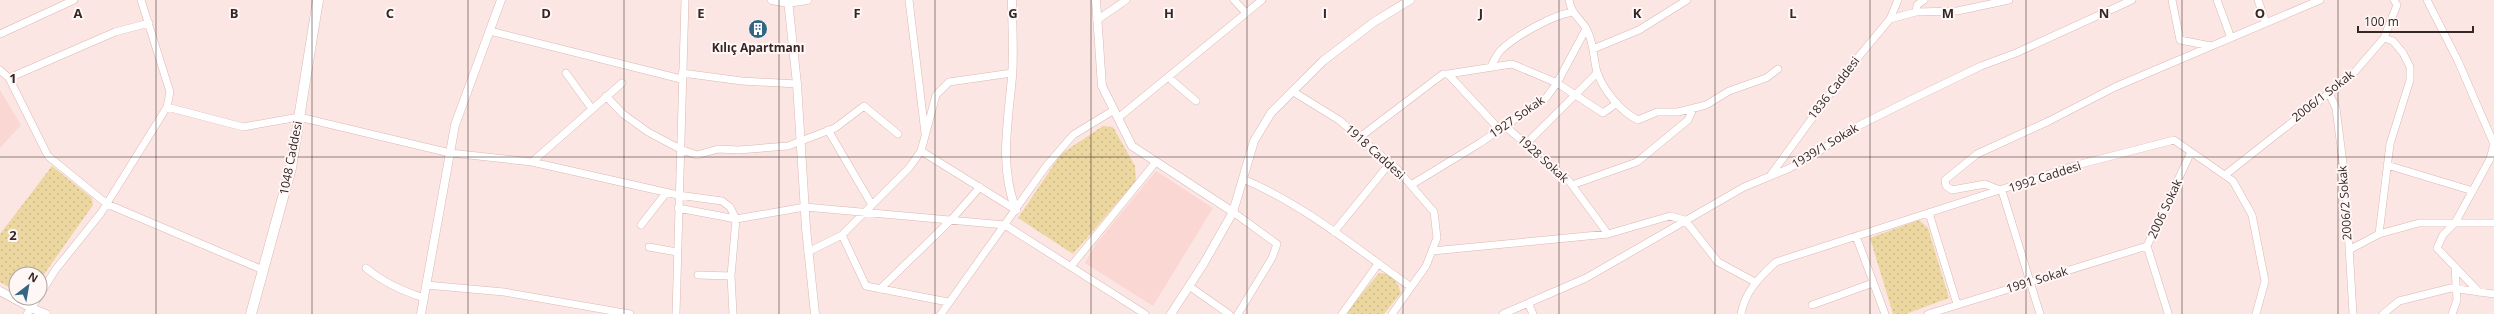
<svg xmlns="http://www.w3.org/2000/svg" width="2494" height="314" font-family="'Open Sans',sans-serif">
<style>
.built{fill:#fad7d2}
.park{fill:url(#park-dots)}
.lines{fill:none;stroke-linecap:round;stroke-linejoin:round}
.minor-casing{stroke:#dab8b3;stroke-width:8}
.tertiary-casing{stroke:#dab8b3;stroke-width:9}
.secondary-casing{stroke:#dab8b3;stroke-width:11}
.minor{stroke:#fff;stroke-width:7}
.tertiary{stroke:#fff;stroke-width:8}
.secondary{stroke:#fff;stroke-width:10}
.grid{fill:none;stroke:#342725;stroke-width:1;stroke-opacity:0.55}
.labels{text-anchor:middle;stroke-width:4;stroke-linejoin:round;paint-order:stroke}
.poi-label{font-size:12px;font-weight:bold;fill:#342725;stroke:#fff7f6}
.street-label{font-size:12px;fill:#342725;stroke:#fff7f6}
.grid-label{font-size:13px;text-anchor:middle;font-weight:bold;fill:#342725;stroke:#fff7f6;stroke-width:4;stroke-linejoin:round;paint-order:stroke}
</style>
<defs>
<pattern id="park-dots" width="8" height="8" patternUnits="userSpaceOnUse"><rect width="8" height="8" fill="#edd7a0"/><path d="M2 2h.1M6 6h.1" fill="none" stroke="#ccb98a" stroke-width="1.8" stroke-linecap="round"/></pattern>
</defs>
<rect width="100%" height="100%" fill="#fce6e3"/>
<path class="built" d="M 0,90 L 21,125 L 0,148 Z
M 1156,171 L 1213,208 L 1153,306 L 1085,263 L 1095,245 Z"/>
<path class="park" d="M 1103,126 L 1113,127 L 1135,166 L 1136,181 L 1073,254 L 1018,218 L 1061,154 Z
M 52,166 L 92,198 L 93,205 L 40,280 L 40,274 L 16,274 L 16,291 L 0,282 L 0,234 Z
M 1919,220 L 1928,228 L 1949,298 L 1906,314 L 1893,314 L 1870,238 Z
M 1379,273 C 1391,272 1398,282 1401,293 L 1384,314 L 1345,314 Z"/>
<g class="lines">
<defs>
<path id="minor" d="M 909,0 L 925,133
M 1234,0 L 1246,13
M 1569,0 C 1572,15 1578,16 1586,28 C 1594,41 1593,58 1597,72 C 1604,91 1621,112 1638,120 L 1657,112 L 1678,112 L 1706,105 L 1729,91 L 1766,78 L 1778,69
M 2172,0 L 2180,40 L 2211,46
M 2217,0 L 2231,38
M 2258,0 L 2266,23
M 2427,0 L 2458,61 L 2494,144 L 2490,159 L 2455,223 L 2443,235 L 2437,248 L 2479,292
M 1916,12 L 1957,11 L 2009,0
M 1890,19 L 1916,12 L 1917,5 L 1924,0
M 1097,20 L 1126,0
M 490,31 L 681,79
M 0,34 L 74,0
M 1593,49 L 1639,30 L 1687,0
M 1491,66 C 1494,61 1497,54 1501,50 C 1517,35 1551,16 1572,12
M 0,70 L 9,78 L 48,156 L 107,204 L 263,270
M 566,73 L 592,109
M 682,73 L 742,81 L 797,84
M 1448,74 L 1512,64 L 1557,83 L 1603,113 L 1617,103
M 1168,77 L 1196,101
M 9,78 L 115,32 L 149,23
M 1292,91 L 1339,120 L 1397,169 L 1434,212 L 1437,238 L 1426,266 L 1392,314
M 2329,93 L 2336,108 L 2345,179 L 2353,314
M 606,96 L 623,114 L 648,132 L 680,149 L 697,155 L 718,149 L 738,150 L 788,146 L 835,128 L 864,106 L 898,134
M 167,107 L 243,127 L 299,117 L 450,153 L 532,162 L 678,195 L 722,201 L 730,207 L 736,219 L 731,276 L 733,314
M 1118,118 L 1262,0
M 1505,126 L 1569,181 L 1608,234
M 828,130 L 872,205
M 1360,137 L 1443,74 L 1448,74 L 1499,129
M 1526,144 L 1597,73
M 921,151 L 1016,210
M 532,162 L 622,83
M 2387,165 L 2473,191
M 2225,175 L 2352,75 L 2384,38 L 2397,5 L 2394,0
M 1770,176 L 1845,73 L 1890,19 L 1898,0
M 1243,179 C 1305,205 1357,249 1411,287
M 1411,185 L 1480,143 L 1546,98 L 1557,83 L 1586,29
M 1572,185 L 1637,162 L 1688,120 L 1693,109
M 678,208 L 736,219 L 805,207 L 1005,225 L 1145,314
M 1233,212 L 1277,244 L 1272,258 L 1238,314
M 1929,213 L 1957,304
M 641,225 L 666,193
M 1334,232 L 1390,163
M 2379,234 L 2390,144 L 2410,80 L 2410,67 L 2403,53 L 2393,41 L 2384,38
M 842,235 L 866,286 L 948,302
M 1856,236 L 1885,314
M 649,247 L 677,252
M 2349,250 L 2379,234 L 2419,223 L 2494,223
M 1432,251 L 1608,234 L 1670,216 L 1685,220 L 1718,262 L 1755,282
M 808,252 L 842,235 L 909,168 L 921,151 L 936,95 L 949,82 L 1012,73
M 1072,265 L 1155,163
M 366,268 C 384,283 402,291 424,298
M 698,275 L 731,276
M 426,285 L 504,292 L 630,314
M 1189,286 L 1229,314
M 880,289 L 951,220 L 980,187
M 40,294 L 56,269 L 101,213 L 167,107 L 170,92 L 141,0
M 1528,303 L 1533,314
M 1812,305 L 1873,283
M 2168,313 L 2147,246 L 2191,152
M 27,314 L 38,298
M 676,314 L 685,0
M 941,314 L 1047,165 L 1073,135 L 1114,110
M 1342,314 L 1378,264
M 1503,314 L 1586,278 L 1744,187 L 1790,168 L 1817,153 L 1848,131 L 1900,105 L 1981,66 L 2016,53 L 2132,0
M 1741,314 C 1745,291 1760,277 1776,262 L 2077,165 L 2174,140 L 2233,181 L 2252,215 L 2265,281 L 2256,314
M 1928,314 L 2147,246
M 2040,314 L 2002,191 L 1985,184 L 1952,190 L 1946,186 L 1945,180 L 1977,154 L 2049,121 L 2115,87 L 2320,0
M 2383,314 L 2399,301 L 2451,288 L 2494,294
M 2452,314 L 2457,300 L 2455,267"/>
<path id="tertiary" d="M 772,0 L 788,3 L 807,0
M 788,0 L 797,84 L 806,228 L 815,314
M 1012,0 C 1012,25 1014,52 1012,77 C 1008,123 999,166 1016,210
M 1096,0 L 1102,86 L 1132,146 L 1233,212
M 0,291 L 31,308 L 46,314
M 421,314 L 455,125 L 501,0
M 1171,314 L 1204,263 L 1233,212 L 1254,141 L 1271,113 L 1323,61 L 1374,22 L 1410,0"/>
<path id="secondary" d="M 251,314 L 291,168 L 318,0"/>
</defs>
<use href="#minor" class="minor-casing"/>
<use href="#tertiary" class="tertiary-casing"/>
<use href="#secondary" class="secondary-casing"/>
<use href="#minor" class="minor"/>
<use href="#tertiary" class="tertiary"/>
<use href="#secondary" class="secondary"/>
</g>
<path class="grid" d="M 156,0 L 156,314M 312,0 L 312,314M 468,0 L 468,314M 624,0 L 624,314M 779,0 L 779,314M 935,0 L 935,314M 1091,0 L 1091,314M 1247,0 L 1247,314M 1403,0 L 1403,314M 1559,0 L 1559,314M 1715,0 L 1715,314M 1870,0 L 1870,314M 2026,0 L 2026,314M 2182,0 L 2182,314M 2338,0 L 2338,314M 0,157 L 2494,157"/>
<defs>
<symbol id="building-disc" viewBox="-11 -11 22 22"><circle r="9.5" fill="#336684" stroke="#fff7f6"/><path d="M-4-6H4V6H1V3H-1V6H-4ZM-2.5-4.3h1.7v1.8h-1.7ZM.8-4.3h1.7v1.8H.8ZM-2.5-1h1.7V.8h-1.7ZM.8-1h1.7V.8H.8Z" fill="#fff"/></symbol>
</defs>
<g fill-rule="evenodd">
<use href="#building-disc" x="747" y="18" width="22" height="22"/>
</g>
<g class="labels">
<g class="poi-label">
<text x="758" y="52">Kılıç Apartmanı</text>
</g>
<g class="street-label">
<text transform="translate(1834 88) rotate(-52)" y="4">1836 Caddesi</text>
<text transform="translate(2323 96) rotate(-38)" y="4">2006/1 Sokak</text>
<text transform="translate(1517 117) rotate(-35)" y="4">1927 Sokak</text>
<text transform="translate(1825 146) rotate(-31)" y="4">1939/1 Sokak</text>
<text transform="translate(1375 152) rotate(42)" y="4">1918 Caddesi</text>
<text transform="translate(291 158) rotate(-79)" y="4">1048 Caddesi</text>
<text transform="translate(1543 159) rotate(42)" y="4">1928 Sokak</text>
<text transform="translate(2045 177) rotate(-18)" y="4">1992 Caddesi</text>
<text transform="translate(2345 203) rotate(-94)" y="4">2006/2 Sokak</text>
<text transform="translate(2165 209) rotate(-65)" y="4">2006 Sokak</text>
<text transform="translate(2037 280) rotate(-17)" y="4">1991 Sokak</text>
</g>
</g>
<g class="grid-label">
<text x="78" y="18">A</text>
<text x="234" y="18">B</text>
<text x="390" y="18">C</text>
<text x="546" y="18">D</text>
<text x="701" y="18">E</text>
<text x="857" y="18">F</text>
<text x="1013" y="18">G</text>
<text x="1169" y="18">H</text>
<text x="1325" y="18">I</text>
<text x="1481" y="18">J</text>
<text x="1637" y="18">K</text>
<text x="1793" y="18">L</text>
<text x="1948" y="18">M</text>
<text x="2104" y="18">N</text>
<text x="2260" y="18">O</text>
<text x="13" y="83">1</text>
<text x="13" y="240">2</text>
</g>
<g transform="translate(28 286) rotate(31)"><circle r="19" fill="#fff7f6" stroke="#aea4a2"/>
<path d="M0-3L7 15L0 10L-7 15Z" fill="#336684"/>
<text y="-6" font-size="11" font-weight="bold" text-anchor="middle" fill="#342725">N</text>
</g>
<path d="M2358 26v6h115v-6" fill="none" stroke="#342725" stroke-width="2"/>
<text x="2364" y="26" font-size="12" fill="#342725" stroke="#fff7f6" stroke-width="3" paint-order="stroke">100 m</text>
</svg>
